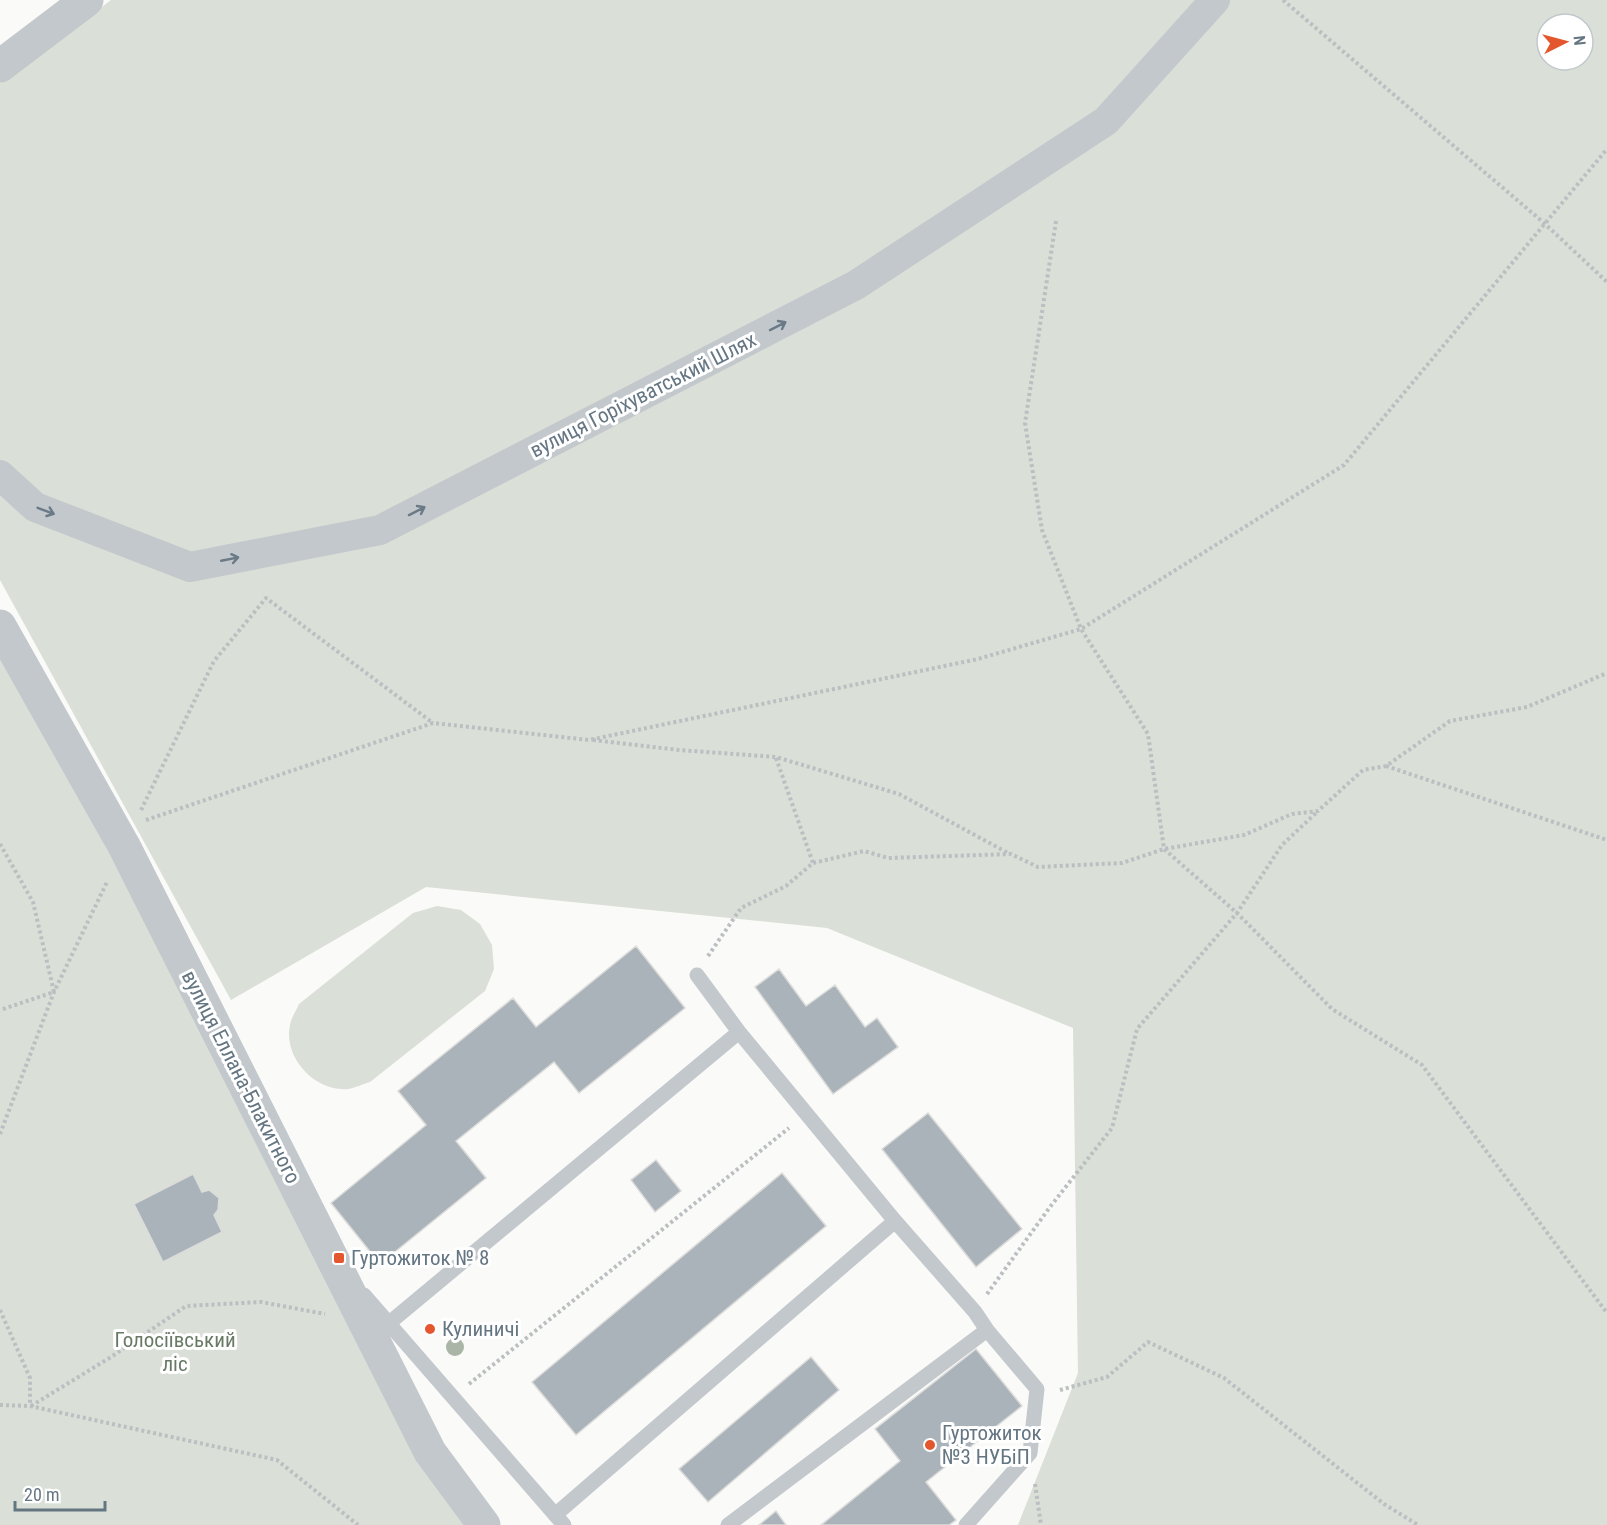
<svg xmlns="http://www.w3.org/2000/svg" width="1607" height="1525" font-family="'Roboto Condensed',sans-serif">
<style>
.green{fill:#dadfd7;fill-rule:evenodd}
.building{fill:#aab3b9;stroke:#dcdcda;stroke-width:1.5}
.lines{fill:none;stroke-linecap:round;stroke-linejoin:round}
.path{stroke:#bbbfc2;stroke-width:4;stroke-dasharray:3 3;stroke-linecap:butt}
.service{stroke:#c3c8cc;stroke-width:15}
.minor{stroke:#c3c8cc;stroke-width:30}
.tertiary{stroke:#c3c8cc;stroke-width:33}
.tree{fill:#aab4a7}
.oneway{stroke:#6a7a87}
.poi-dot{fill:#e4572e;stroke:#fff;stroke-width:2}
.labels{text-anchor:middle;stroke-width:6;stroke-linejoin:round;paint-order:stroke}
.street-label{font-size:21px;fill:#657683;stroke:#fff}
.poi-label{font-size:21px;fill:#657683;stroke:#fff;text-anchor:start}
.park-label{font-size:21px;fill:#687a64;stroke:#fff}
</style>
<rect width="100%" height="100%" fill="#fafaf8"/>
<path class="green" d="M 111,0 L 1607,0 L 1607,1525 L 1018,1525 L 1078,1373 L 1073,1028 L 827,928 L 426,887 L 231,1000 L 0,580 L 0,83 ZM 1547,24 L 1583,24 L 1583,60 L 1547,60 Z
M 0,650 L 471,1525 L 0,1525 Z
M 437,906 L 461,910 L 480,924 L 492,945 L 494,969 L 485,991 L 370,1082 C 363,1084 355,1088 348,1089 C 315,1092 283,1058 290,1025 C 291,1018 296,1011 299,1004 L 413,913 Z"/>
<path class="building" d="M 636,946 L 685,1008 L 579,1093 L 554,1062 L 456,1141 L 486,1178 L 380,1264 L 331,1203 L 426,1125 L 398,1091 L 513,998 L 536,1027 Z
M 779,969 L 806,1006 L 835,985 L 865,1027 L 877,1018 L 898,1047 L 833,1094 L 755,987 Z
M 928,1113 L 1022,1229 L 976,1267 L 882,1149 Z
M 656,1160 L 681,1191 L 655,1212 L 631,1180 Z
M 782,1173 L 826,1226 L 576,1435 L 532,1382 Z
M 193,1174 L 202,1192 L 209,1190 L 219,1198 L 218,1210 L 214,1215 L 222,1232 L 163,1262 L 134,1204 Z
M 976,1349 L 1022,1406 L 926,1482 L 956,1520 L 949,1525 L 821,1525 L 900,1461 L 875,1429 Z
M 811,1357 L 839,1390 L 708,1502 L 679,1469 Z
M 776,1511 L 786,1525 L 759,1525 Z"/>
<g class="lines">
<path class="path" d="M 1283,0 L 1544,223 L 1607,282
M 1056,221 L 1025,423 L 1042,530 L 1081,629 L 1148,734 L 1164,849 L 1237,913 L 1332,1009 L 1422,1065 L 1607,1313
M 593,740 L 679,750 L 776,757 L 899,794 L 1008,853
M 776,758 L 813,863
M 1386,766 L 1607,840
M 141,810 L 214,661 L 266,598 L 433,723
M 146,820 L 433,723 L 589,740 L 978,659 L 1081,629 L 1344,465 L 1607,149
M 0,844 L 33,902 L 54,992 L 0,1010
M 708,956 L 741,908 L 786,886 L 813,863 L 864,851 L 888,858 L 1011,854 L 1038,867 L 1122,863 L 1164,849 L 1244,835 L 1292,814 L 1318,811 L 1363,770 L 1386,766 L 1450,721 L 1527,707 L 1607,673
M 0,1134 L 54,992 L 107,882
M 987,1294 L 1050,1207 L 1112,1128 L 1137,1029 L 1237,913 L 1282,845 L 1317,812
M 0,1310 L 30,1378 L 30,1405
M 469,1384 L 789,1128
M 1060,1390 L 1107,1377 L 1148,1342 L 1224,1378 L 1384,1504 L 1418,1525
M 0,1405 L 30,1406 L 277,1460 L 358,1525
M 31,1406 L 111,1357 L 186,1306 L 261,1302 L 325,1314
M 1035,1484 L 1041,1525"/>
<path class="service" d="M 697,975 L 739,1032 L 895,1221 L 975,1312 L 987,1330 L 1037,1389 L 1030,1453 L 966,1525
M 364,1295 L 564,1525
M 388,1324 L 739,1032
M 555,1515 L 895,1221
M 728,1525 L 987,1330"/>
<path class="minor" d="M 0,475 L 35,507 L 190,567 L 380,530 L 856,285 L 1106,121 L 1215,0"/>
<path class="tertiary" d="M 0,66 L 87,0
M 0,626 L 124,846 L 430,1452 L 484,1525"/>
</g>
<circle class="tree" cx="455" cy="1347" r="9"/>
<defs><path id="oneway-shaft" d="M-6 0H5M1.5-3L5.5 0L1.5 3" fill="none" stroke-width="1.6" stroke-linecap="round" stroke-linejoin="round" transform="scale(1.5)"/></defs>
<g class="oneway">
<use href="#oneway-shaft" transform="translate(778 326) rotate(-27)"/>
<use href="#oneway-shaft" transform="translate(46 511) rotate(21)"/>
<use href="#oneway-shaft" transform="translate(417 511) rotate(-27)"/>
<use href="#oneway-shaft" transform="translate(230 559) rotate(-11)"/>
</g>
<g class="poi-dot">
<rect x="333" y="1252" width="12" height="12" rx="3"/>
<circle cx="430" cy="1329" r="6"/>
<circle cx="930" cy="1445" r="6"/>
</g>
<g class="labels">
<g class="street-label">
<text transform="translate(643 395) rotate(-27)" y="7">вулиця Горіхуватський Шлях</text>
<text transform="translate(241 1077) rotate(63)" y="7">вулиця Еллана-Блакитного</text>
</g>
<g class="poi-label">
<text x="351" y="1265">Гуртожиток № 8</text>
<text x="442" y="1336">Кулиничі</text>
<text x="942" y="1440">Гуртожиток<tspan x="942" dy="24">№3 НУБіП</tspan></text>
</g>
<g class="park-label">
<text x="175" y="1347">Голосіївський<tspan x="175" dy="24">ліс</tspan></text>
</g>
</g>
<g transform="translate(1565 42) rotate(84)"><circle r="28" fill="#ffffff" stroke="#c1c8cd" stroke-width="1.5"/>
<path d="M0-4.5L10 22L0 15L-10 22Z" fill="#e4572e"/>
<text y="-9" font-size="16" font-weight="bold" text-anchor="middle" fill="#657683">N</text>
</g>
<path d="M15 1501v9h90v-9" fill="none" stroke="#657683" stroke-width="3"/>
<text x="24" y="1501" font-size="18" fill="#657683" stroke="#ffffff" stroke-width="4.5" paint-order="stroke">20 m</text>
</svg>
